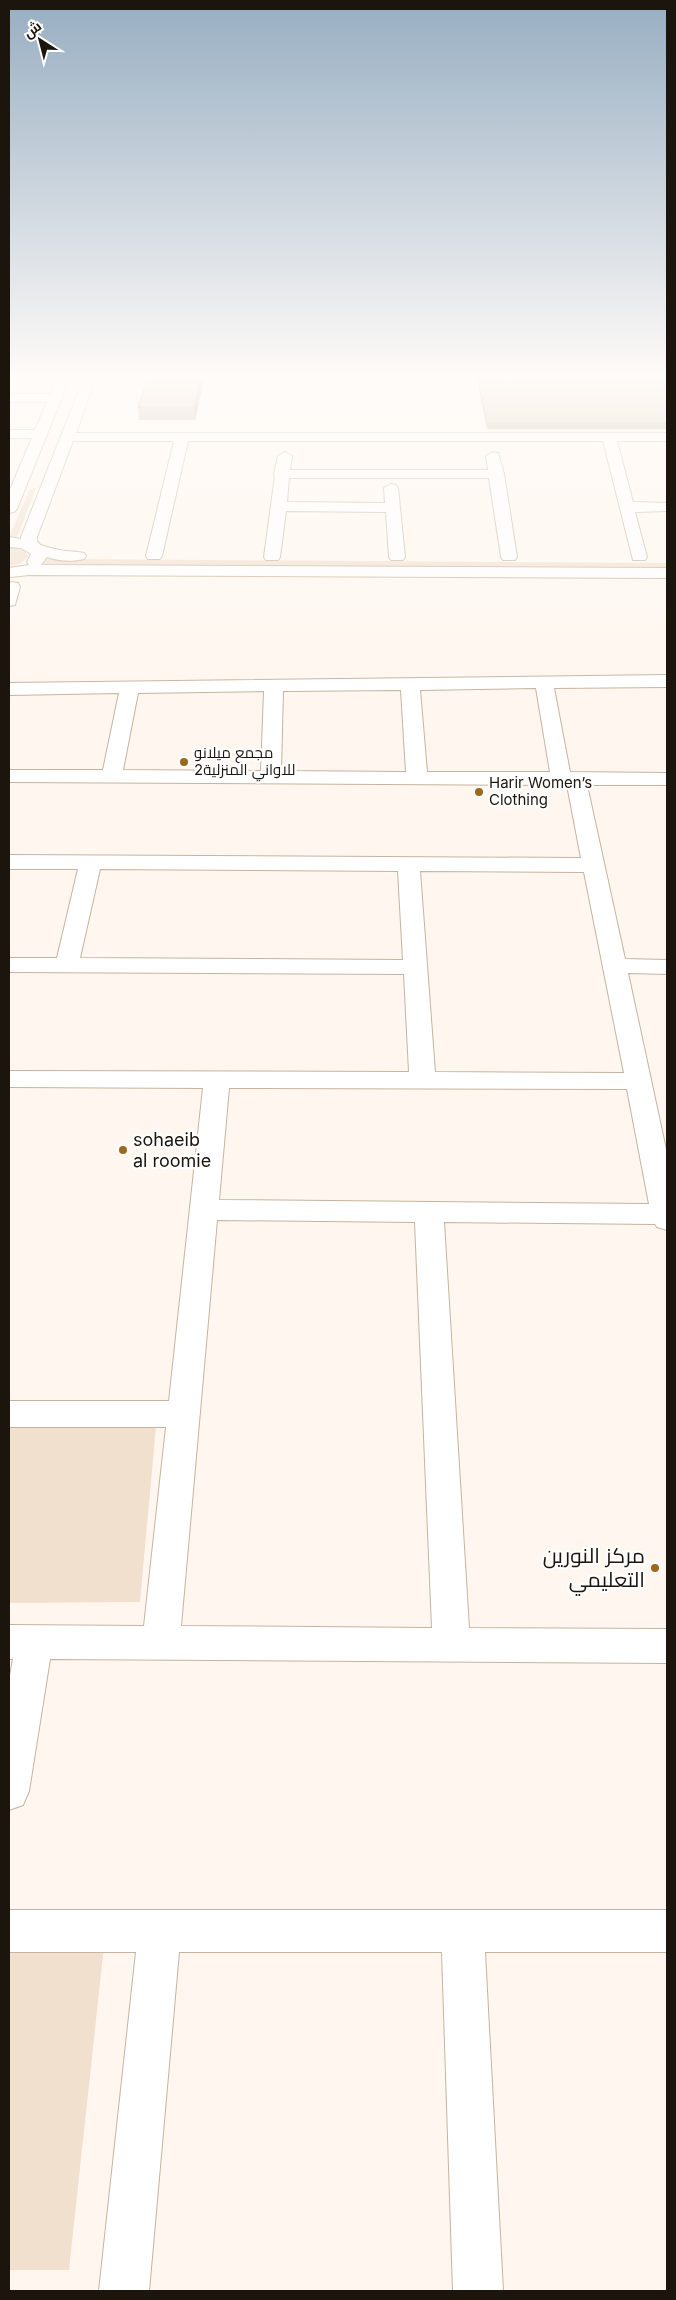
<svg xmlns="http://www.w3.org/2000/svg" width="676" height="2300" font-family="Inter,Cairo,sans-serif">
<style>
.green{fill:#f1e0cd}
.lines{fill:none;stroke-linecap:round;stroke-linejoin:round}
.minor-casing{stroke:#c5b39f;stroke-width:2}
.major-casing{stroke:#c5b39f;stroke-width:2}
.minor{fill:#fff;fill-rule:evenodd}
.major{fill:#fff;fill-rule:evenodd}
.wall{fill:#b7a896}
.shaded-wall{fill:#95887a}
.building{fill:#d5c3ae;stroke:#95887a}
.poi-dot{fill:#9c681e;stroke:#fff;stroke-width:2}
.labels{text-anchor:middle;stroke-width:4.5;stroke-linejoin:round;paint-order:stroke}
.far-poi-label{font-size:15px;fill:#1b150d;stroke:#fff;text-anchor:start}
.poi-label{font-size:18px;fill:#1b150d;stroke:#fff;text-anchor:start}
.near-poi-label{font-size:21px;fill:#1b150d;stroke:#fff;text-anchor:end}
</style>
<rect width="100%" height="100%" fill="#fff7ef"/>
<path class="green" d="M 36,488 L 19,533 L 15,538 L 11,537 L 10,535 L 30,489 Z
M 9,546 L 26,551 L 28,557 L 21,563 L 9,567 Z
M 45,559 L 667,563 L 667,567 L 39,565 Z
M 156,1427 L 140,1602 L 9,1603 L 9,1428 Z
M 9,1946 L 104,1946 L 69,2270 L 9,2270 Z"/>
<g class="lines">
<defs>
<path id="minor" d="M 59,375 L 71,375 L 17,509 L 14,512 L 9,513 L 9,492 L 32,438 L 9,438 L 9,430 L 35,430 L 47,402 L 9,402 L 9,394 L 51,394 Z
M 85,375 L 97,375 L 76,433 L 667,433 L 667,441 L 617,441 L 633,502 L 667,503 L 667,511 L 635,512 L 647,557 L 645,560 L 633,560 L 603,441 L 188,441 L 162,556 L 160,559 L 148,559 L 146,556 L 174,441 L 73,441 L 37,537 L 37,541 L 42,547 L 40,550 L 28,550 L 21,542 L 21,537 Z
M 285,452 L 292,456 L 290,470 L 488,470 L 486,456 L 493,452 L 498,453 L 504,474 L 517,557 L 515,560 L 503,560 L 501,557 L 489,478 L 289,478 L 287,502 L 385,503 L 384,488 L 391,484 L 396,485 L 398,488 L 405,557 L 403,560 L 391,560 L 389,557 L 386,512 L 286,511 L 280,557 L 278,560 L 266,560 L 264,557 L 275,476 L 274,474 L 278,456 Z
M 12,582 L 18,583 L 20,587 L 15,605 L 9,606 L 9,583 Z
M 667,675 L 667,687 L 554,688 L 570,772 L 667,773 L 667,785 L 587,785 L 625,959 L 667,960 L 667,974 L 628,973 L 667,1154 L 667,1230 L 657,1227 L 655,1224 L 444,1222 L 469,1628 L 667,1629 L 667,1663 L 50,1659 L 29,1791 L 23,1805 L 9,1810 L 9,1681 L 13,1659 L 9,1659 L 9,1625 L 144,1626 L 166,1427 L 9,1427 L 9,1401 L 169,1401 L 203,1088 L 9,1087 L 9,1071 L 409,1072 L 404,974 L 9,972 L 9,958 L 57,958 L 78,869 L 9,869 L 9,855 L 581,858 L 567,785 L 9,782 L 9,770 L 103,770 L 119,693 L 9,695 L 9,683 ZM 536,688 L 550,772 L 427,772 L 420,690 ZM 401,690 L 406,772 L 281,771 L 283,691 ZM 264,691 L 261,771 L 123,770 L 138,693 ZM 100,869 L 398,871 L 403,960 L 80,958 ZM 420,871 L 584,872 L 624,1073 L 435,1072 ZM 229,1088 L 627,1089 L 649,1204 L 219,1200 ZM 217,1220 L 415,1222 L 432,1628 L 181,1626 Z
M 9,1910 L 667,1910 L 667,1952 L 485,1952 L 503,2291 L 453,2291 L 442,1952 L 179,1952 L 149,2291 L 99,2291 L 136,1952 L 9,1952 Z"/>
<path id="major" d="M 9,537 C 27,539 42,547 60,550 C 68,552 76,551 84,553 L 86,556 L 84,559 C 72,562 58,561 47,557 L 41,565 L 667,568 L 667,578 L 29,575 L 11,577 L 9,576 L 9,568 L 29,565 L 27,562 L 31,554 L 21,548 L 9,547 Z"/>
</defs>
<use href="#minor" class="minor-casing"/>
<use href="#major" class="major-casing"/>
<use href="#minor" class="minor"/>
<use href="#major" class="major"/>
</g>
<path class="wall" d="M 205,375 L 195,420 L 139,420 L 138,407 Z
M 476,375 L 667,375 L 667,429 L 487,429 Z"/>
<path class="shaded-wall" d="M 201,375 L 205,375 L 195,420 L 194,407 Z"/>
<path class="building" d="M 149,375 L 201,375 L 194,407 L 138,407 Z
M 477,375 L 667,375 L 667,423 L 487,423 Z"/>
<linearGradient id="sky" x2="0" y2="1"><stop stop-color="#97aec2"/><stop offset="0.54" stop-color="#fffbf8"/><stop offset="1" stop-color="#fffbf8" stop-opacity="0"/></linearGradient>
<rect width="676" height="697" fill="url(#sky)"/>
<g class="poi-dot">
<circle cx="184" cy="762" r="5"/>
<circle cx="479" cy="792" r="5"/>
<circle cx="123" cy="1150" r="5"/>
<circle cx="655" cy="1568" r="5"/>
</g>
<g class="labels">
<g class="far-poi-label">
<text x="194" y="758">مجمع ميلانو<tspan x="194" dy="17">للاواني المنزلية2</tspan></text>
<text x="489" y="788">Harir Women’s<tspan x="489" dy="17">Clothing</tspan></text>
</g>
<g class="poi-label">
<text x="133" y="1146">sohaeib<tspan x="133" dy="21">al roomie</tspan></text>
</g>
<g class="near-poi-label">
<text x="645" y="1563">مركز النورين<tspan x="645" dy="24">التعليمي</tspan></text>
</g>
</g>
<rect width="676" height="2300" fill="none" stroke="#1b150d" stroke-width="20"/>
<g transform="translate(40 40) rotate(324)" stroke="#ffffff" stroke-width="4" paint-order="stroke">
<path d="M0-4L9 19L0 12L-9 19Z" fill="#1b150d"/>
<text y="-8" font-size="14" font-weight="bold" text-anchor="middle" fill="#1b150d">ش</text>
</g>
</svg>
